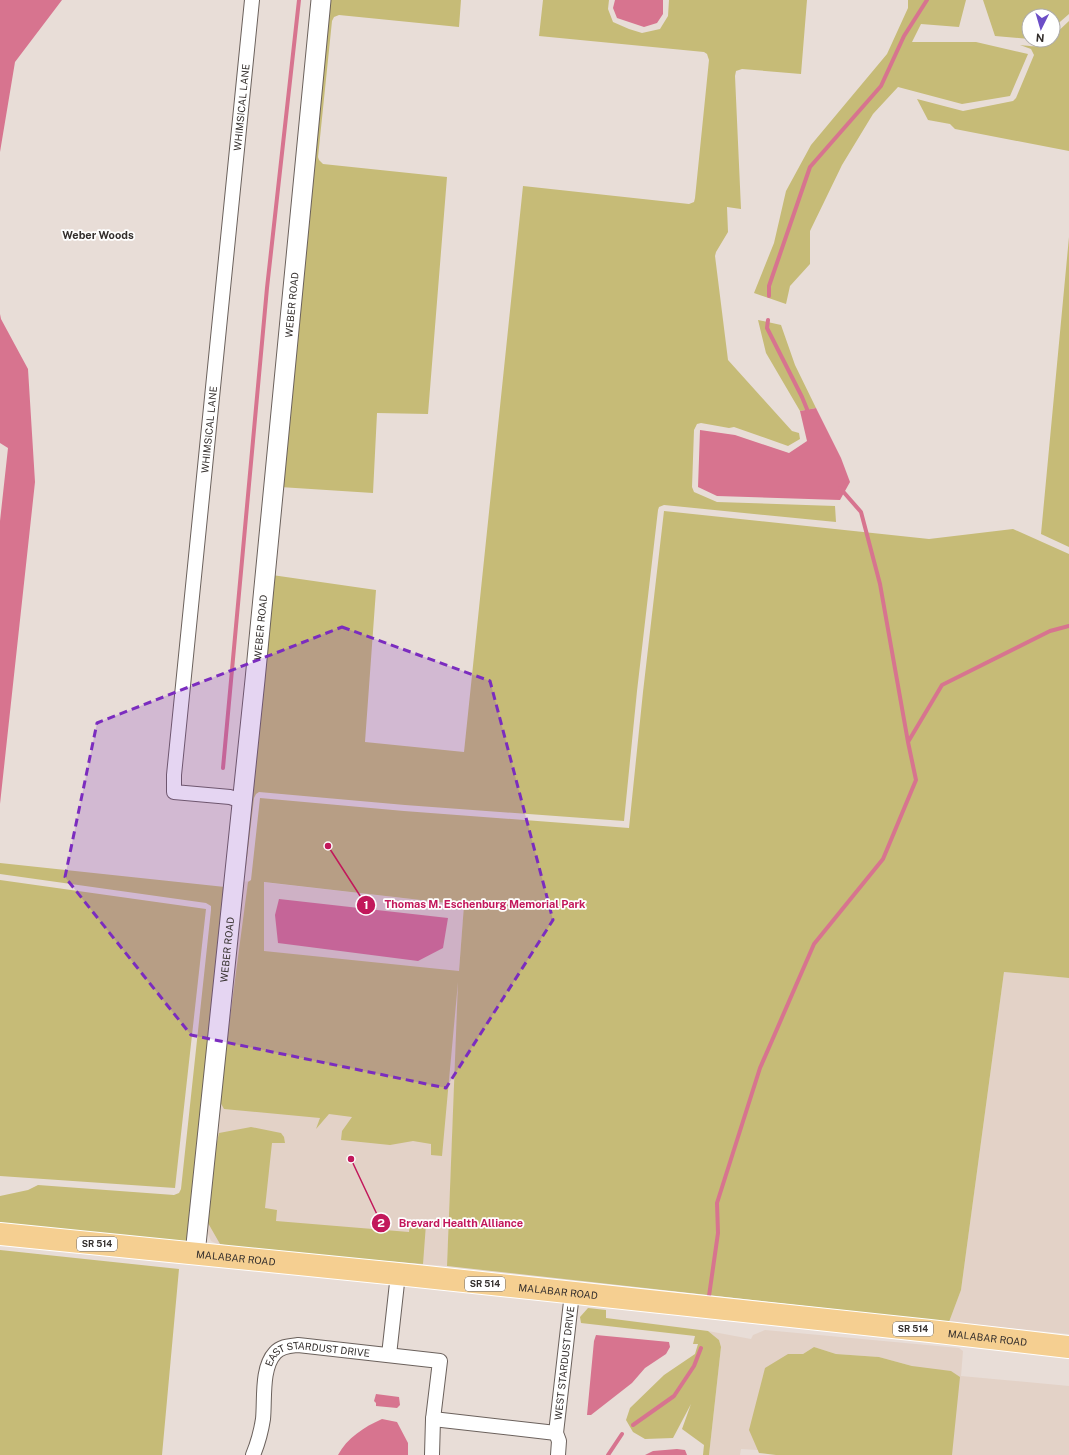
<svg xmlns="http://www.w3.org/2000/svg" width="1069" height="1455" font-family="'Public Sans',sans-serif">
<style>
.built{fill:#e3d2c7}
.green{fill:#c6bb77;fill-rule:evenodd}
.water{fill:#d7748f}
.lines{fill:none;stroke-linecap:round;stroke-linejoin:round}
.stream{stroke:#d7748f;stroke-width:4}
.street-casing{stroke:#6b615c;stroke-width:16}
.secondary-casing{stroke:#6b615c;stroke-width:21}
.primary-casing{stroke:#fff;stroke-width:24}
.street{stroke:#fff;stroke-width:14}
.secondary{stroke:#fff;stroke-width:19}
.primary{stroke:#f5cf91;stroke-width:22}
.marked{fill:#7b2cbf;fill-opacity:0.2;stroke:#7b2cbf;stroke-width:3;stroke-dasharray:8 5;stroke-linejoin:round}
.labels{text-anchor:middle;stroke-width:3.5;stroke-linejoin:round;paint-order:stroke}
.shield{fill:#fff;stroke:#716d6c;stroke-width:1}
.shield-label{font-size:9px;font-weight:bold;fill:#342f2d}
.street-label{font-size:10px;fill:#342f2d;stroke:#fff}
.neighbourhood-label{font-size:11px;font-weight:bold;fill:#342f2d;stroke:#fff}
.leader{fill:none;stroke:#c2185b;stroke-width:1.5}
.callout-dot{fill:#c2185b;stroke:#fff;stroke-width:1.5}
.mark-label{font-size:12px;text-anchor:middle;font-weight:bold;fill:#fff}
.callout-label{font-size:11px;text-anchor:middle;font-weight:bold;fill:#c2185b;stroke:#fff;stroke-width:3.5;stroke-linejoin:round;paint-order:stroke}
</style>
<rect width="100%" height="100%" fill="#e8ddd7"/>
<path class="built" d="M 251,881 L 464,905 L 459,971 L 447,1266 L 229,1250 L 211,1241 L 206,1229 L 240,882 Z
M 1004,972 L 1069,978 L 1069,1334 L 949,1322 L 961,1290 Z
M 765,1330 L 959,1348 L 963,1351 L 961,1376 L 1069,1386 L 1069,1455 L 952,1455 L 912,1366 L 879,1357 L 836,1354 L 814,1347 L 803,1354 L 788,1354 L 758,1450 L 741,1449 L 740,1455 L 709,1455 L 721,1347 L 719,1340 L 708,1331 L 751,1339 L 753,1335 Z"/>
<path class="green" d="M 328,0 L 461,0 L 459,27 L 339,15 L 334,17 L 332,21 L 318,157 L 319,160 L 323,164 L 447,177 L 428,414 L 377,413 L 373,493 L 280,487 Z
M 543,0 L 609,0 L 608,9 L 613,22 L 629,29 L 642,33 L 660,29 L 668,16 L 669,0 L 807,0 L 801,74 L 742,69 L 736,71 L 735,76 L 741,209 L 727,207 L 728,232 L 716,252 L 715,256 L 728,360 L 792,431 L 799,433 L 800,439 L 788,446 L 734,427 L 729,428 L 701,423 L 697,424 L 694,430 L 692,487 L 694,492 L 717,502 L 835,506 L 836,522 L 664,505 L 659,507 L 658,510 L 637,691 L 624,821 L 405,805 L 259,792 L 256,794 L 254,798 L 245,875 L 272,575 L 376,590 L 365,742 L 464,752 L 523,186 L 689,204 L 694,202 L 695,198 L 709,60 L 707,54 L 704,52 L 539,36 Z
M 908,0 L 966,0 L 959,27 L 921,24 L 912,42 L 976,42 L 1028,54 L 1010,96 L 962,104 L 898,87 L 873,114 L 842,165 L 810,231 L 810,264 L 790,286 L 786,304 L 754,293 L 774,243 L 786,191 L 811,145 L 887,54 L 908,8 Z
M 983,0 L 1069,0 L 1069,14 L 1053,28 L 1053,16 L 1029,16 L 1029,39 L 995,36 Z
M 1069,21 L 1069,151 L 955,129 L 950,124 L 928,120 L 917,99 L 963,111 L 1013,101 L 1016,98 L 1034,55 L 1031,49 L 1020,45 C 1033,46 1039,49 1049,40 L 1053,40 L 1053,36 Z
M 1069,237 L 1069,547 L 1041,534 Z
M 758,320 L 781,325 L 795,365 L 816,408 L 800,411 L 766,353 Z
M 664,511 L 929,539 L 1013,529 L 1069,554 L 1069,978 L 1004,972 L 961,1290 L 949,1322 L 447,1266 L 458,982 L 442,1156 L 431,1155 L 431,1144 L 413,1141 L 390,1145 L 341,1140 L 342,1131 L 352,1117 L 329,1114 L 316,1129 L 320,1118 L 224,1109 L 219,1100 L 248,882 L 251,880 L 260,798 L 404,811 L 629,828 L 643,692 ZM 264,882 L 464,905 L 459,971 L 264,951 Z
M 0,863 L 225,887 L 189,1246 L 0,1226 L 0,1196 L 28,1190 L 38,1185 L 174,1195 L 179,1193 L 181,1189 L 211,910 L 211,906 L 206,903 L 0,874 Z
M 0,880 L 206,909 L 175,1188 L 0,1176 Z
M 251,1127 L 281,1133 L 284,1137 L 285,1143 L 272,1143 L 265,1208 L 277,1210 L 276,1221 L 409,1232 L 410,1222 L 426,1224 L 423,1264 L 268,1252 L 240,1249 L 220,1244 L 208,1223 L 214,1155 L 219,1133 Z
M 0,1250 L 179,1269 L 162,1455 L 0,1455 Z
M 588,1308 L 606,1310 L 606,1318 L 708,1331 L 719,1340 L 721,1347 L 709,1455 L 703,1455 L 704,1445 L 682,1429 L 691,1404 L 673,1438 L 645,1439 L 633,1432 L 626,1420 L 630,1408 L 664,1375 L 695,1354 L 698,1344 L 693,1344 L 695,1336 L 581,1323 L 580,1317 Z
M 814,1347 L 836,1354 L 879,1357 L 912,1366 L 951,1371 L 960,1377 L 952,1455 L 776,1455 L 759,1453 L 749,1430 L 765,1368 L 788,1354 L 803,1354 Z"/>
<path class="water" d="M 0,0 L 62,0 L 15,62 L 0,152 Z
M 615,0 L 663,0 L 663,14 L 657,23 L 644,27 L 617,18 L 613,8 Z
M 0,314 L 1,319 L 28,369 L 35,482 L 0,804 L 0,521 L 8,448 L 0,443 Z
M 816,408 L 841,458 L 850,482 L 840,500 L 717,496 L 698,487 L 700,430 L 735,435 L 789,453 L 807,441 L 800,411 Z
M 279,899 L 448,918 L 443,948 L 418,961 L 278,943 L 275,915 Z
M 596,1335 L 669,1342 L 670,1347 L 666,1354 L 645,1368 L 632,1383 L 591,1415 L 587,1415 L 594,1341 Z
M 376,1394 L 399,1397 L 400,1405 L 397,1408 L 376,1406 L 376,1403 L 374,1401 Z
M 382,1419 L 397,1422 L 408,1443 L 408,1455 L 338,1455 C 347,1438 364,1427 382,1419 Z
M 677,1449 L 685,1450 L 687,1455 L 645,1455 L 653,1451 Z"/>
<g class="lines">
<path class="stream" d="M 769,296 L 769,286 L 810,167 L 881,86 L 904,36 L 927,0
M 768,320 L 767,328 L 802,397 L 809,414
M 840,488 L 861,512 L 880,584 L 908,742
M 223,768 L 267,288 L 299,0
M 709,1296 L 718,1233 L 717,1203 L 760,1068 L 814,944 L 883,859 L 916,780 L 908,742 L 942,685 L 1050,631 L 1069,626
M 633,1425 L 674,1396 L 694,1366 L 701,1348
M 608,1455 L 622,1434"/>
<defs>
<g id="street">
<path id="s1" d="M 241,801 L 230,797 L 174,792 L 174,775 L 252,0"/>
<path d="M 389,1355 L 398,1274"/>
<path d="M 433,1419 L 556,1433"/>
<path id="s2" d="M 253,1455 C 258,1443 261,1432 263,1419 C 265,1400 261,1368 275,1353 C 281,1346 290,1346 298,1345 L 440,1361 L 433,1419 L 432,1455"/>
<path id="s3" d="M 558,1455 L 559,1441 L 556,1433 L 572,1293"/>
</g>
<g id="secondary">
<path id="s4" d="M 195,1254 L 255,680 L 321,0"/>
</g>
<g id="primary">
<path id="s5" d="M 0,1234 L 398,1274 L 930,1331 L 1069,1347"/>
</g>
</defs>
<use href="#street" class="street-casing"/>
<use href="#secondary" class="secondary-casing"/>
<use href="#primary" class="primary-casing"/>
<use href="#street" class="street"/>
<use href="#secondary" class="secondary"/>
<use href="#primary" class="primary"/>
</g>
<path class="marked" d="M 342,627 L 490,681 L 553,920 L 446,1088 L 191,1035 L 65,877 L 97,723 Z"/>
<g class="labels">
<g class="shield">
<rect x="77" y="1237" width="40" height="14" rx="3"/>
<rect x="465" y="1277" width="40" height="14" rx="3"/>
<rect x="893" y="1322" width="40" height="14" rx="3"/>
</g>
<g class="shield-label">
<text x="97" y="1247">SR 514</text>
<text x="485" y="1287">SR 514</text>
<text x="913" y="1332">SR 514</text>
</g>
<g class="street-label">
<text dy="4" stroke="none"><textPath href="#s1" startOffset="756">WHIMSICAL LANE</textPath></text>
<text dy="4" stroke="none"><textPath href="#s4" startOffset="954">WEBER ROAD</textPath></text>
<text dy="4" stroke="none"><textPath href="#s1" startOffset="432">WHIMSICAL LANE</textPath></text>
<text dy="4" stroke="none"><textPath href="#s4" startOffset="630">WEBER ROAD</textPath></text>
<text dy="4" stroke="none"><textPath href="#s4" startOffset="306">WEBER ROAD</textPath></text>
<text dy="4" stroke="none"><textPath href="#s5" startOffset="237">MALABAR ROAD</textPath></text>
<text dy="4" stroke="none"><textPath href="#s5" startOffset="561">MALABAR ROAD</textPath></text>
<text dy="4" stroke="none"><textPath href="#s5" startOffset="993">MALABAR ROAD</textPath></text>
<text dy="4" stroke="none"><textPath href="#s2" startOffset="147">EAST STARDUST DRIVE</textPath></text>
<text dy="4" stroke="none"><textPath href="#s3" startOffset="93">WEST STARDUST DRIVE</textPath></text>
</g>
<g class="neighbourhood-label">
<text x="98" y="239">Weber Woods</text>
</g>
</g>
<path class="leader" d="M328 846L366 905M351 1159L381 1223"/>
<g class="callout-dot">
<circle cx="328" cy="846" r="4"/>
<circle cx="351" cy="1159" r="4"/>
<circle cx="366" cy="905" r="10"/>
<circle cx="381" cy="1223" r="10"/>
</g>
<g class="mark-label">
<text x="366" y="909">1</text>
<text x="381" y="1227">2</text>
</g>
<g class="callout-label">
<text x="485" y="908">Thomas M. Eschenburg Memorial Park</text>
<text x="461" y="1227">Brevard Health Alliance</text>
</g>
<g transform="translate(1041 28) rotate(185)"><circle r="19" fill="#ffffff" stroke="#aeacab"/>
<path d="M0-3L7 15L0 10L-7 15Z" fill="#6c4ec7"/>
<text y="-6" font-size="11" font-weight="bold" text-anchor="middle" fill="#342f2d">N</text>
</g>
</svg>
